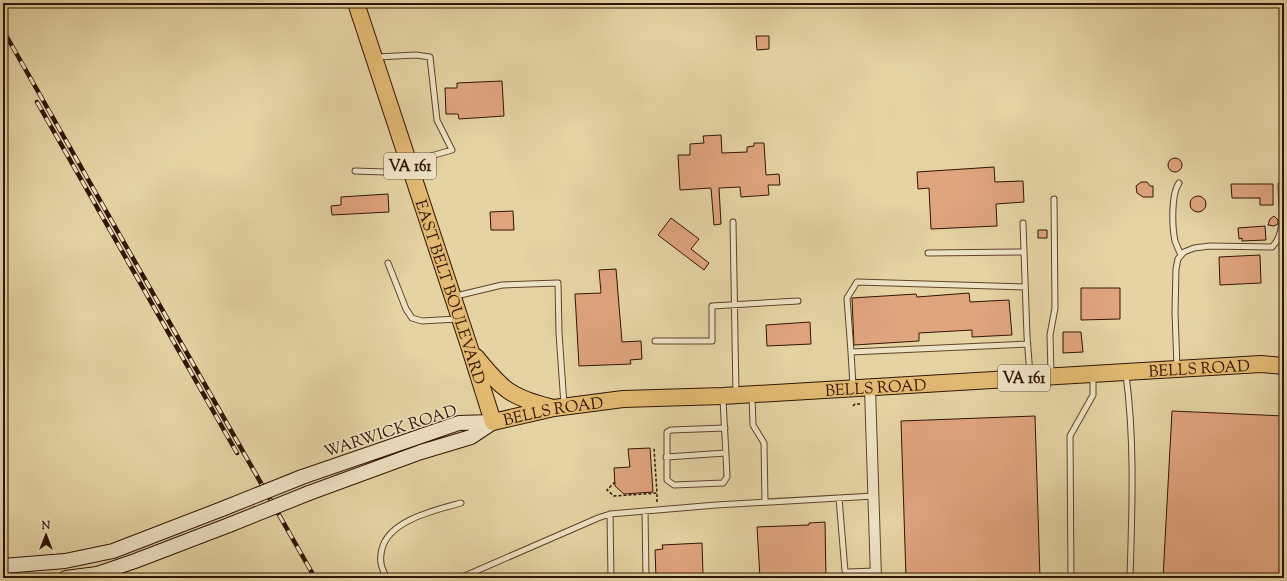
<svg xmlns="http://www.w3.org/2000/svg" width="1287" height="581" font-family="'Sorts Mill Goudy',serif">
<style>
.building{fill:#e0a47f;stroke:#301403}
.lines{fill:none;stroke-linecap:round;stroke-linejoin:round}
.service-casing{stroke:#5d442b;stroke-width:7}
.minor-casing{stroke:#5d442b;stroke-width:12}
.secondary-casing{stroke:#301403;stroke-width:16}
.primary-casing{stroke:#301403;stroke-width:18}
.path{stroke:#301403;stroke-width:1.5;stroke-dasharray:3 2;stroke-linecap:butt}
.service{stroke:#eee2c4;stroke-width:5}
.minor{stroke:#eee2c4;stroke-width:10}
.secondary{stroke:#eee2c4;stroke-width:14}
.primary{stroke:#e2ba72;stroke-width:16}
.rail-casing{stroke:#301403;stroke-width:4.5}
.rail{stroke:#eee2c4;stroke-width:3;stroke-dasharray:9;stroke-linecap:butt}
.secondary-bridge-casing{stroke:#301403;stroke-width:16;stroke-linecap:butt}
.secondary-bridge{stroke:#eee2c4;stroke-width:14}
.labels{text-anchor:middle;stroke-width:3;stroke-linejoin:round;paint-order:stroke}
.shield{fill:#eee2c4;stroke:#69523d;stroke-width:1}
.shield-label{font-size:15px;font-weight:bold;fill:#301403}
.street-label{font-size:16px;fill:#301403;stroke:#eee2c4}
</style>
<rect width="100%" height="100%" fill="#e5d3a4"/>
<filter id="stains"><feTurbulence type="fractalNoise" baseFrequency=".005" numOctaves="4"/><feColorMatrix values="0 0 0 0 .2 0 0 0 0 .09 0 0 0 0 .02 0 0 0 .5 -.17"/></filter>
<radialGradient id="worn" r=".72"><stop offset=".6" stop-color="#630" stop-opacity="0"/><stop offset="1" stop-color="#630" stop-opacity=".3"/></radialGradient>
<path class="building" d="M 756,36 L 769,36 L 769,49 L 757,50 Z
M 502,81 L 504,116 L 459,119 L 458,114 L 446,114 L 445,88 L 457,88 L 457,83 Z
M 721,135 L 722,153 L 747,152 L 747,147 L 754,146 L 754,143 L 764,143 L 766,175 L 779,174 L 780,185 L 768,185 L 769,195 L 741,197 L 740,187 L 719,188 L 721,224 L 714,225 L 711,188 L 680,190 L 678,155 L 690,155 L 690,144 L 704,143 L 703,136 Z
M1168 165a7 7 0 1 1 14 0a7 7 0 1 1-14 0Z
M 994,167 L 995,182 L 1023,181 L 1024,202 L 996,204 L 997,226 L 931,229 L 929,188 L 918,189 L 917,172 Z
M 1141,182 L 1147,182 L 1150,186 L 1153,186 L 1153,197 L 1143,197 L 1137,193 L 1136,186 Z
M 1231,184 L 1273,184 L 1273,205 L 1260,205 L 1260,198 L 1232,198 Z
M 388,194 L 389,212 L 332,215 L 331,206 L 341,205 L 341,197 Z
M1190 204a8 8 0 1 1 16 0a8 8 0 1 1-16 0Z
M 513,211 L 514,230 L 491,230 L 490,212 Z
M 1274,216 L 1278,220 L 1278,224 L 1274,226 L 1268,225 L 1270,219 Z
M 671,218 L 699,239 L 691,249 L 709,263 L 704,270 L 658,235 Z
M 1265,226 L 1266,240 L 1242,241 L 1242,238 L 1239,239 L 1238,228 Z
M 1038,230 L 1047,230 L 1047,238 L 1038,238 Z
M 1260,255 L 1261,283 L 1220,285 L 1219,257 Z
M 616,269 L 622,342 L 641,341 L 642,359 L 630,360 L 631,364 L 579,366 L 575,294 L 601,293 L 599,270 Z
M 1081,288 L 1120,288 L 1120,319 L 1081,320 Z
M 969,293 L 970,302 L 1009,300 L 1012,335 L 972,337 L 972,330 L 919,333 L 919,341 L 854,345 L 852,298 L 916,294 L 917,297 Z
M 810,322 L 811,344 L 767,346 L 766,325 Z
M 1063,332 L 1081,332 L 1083,352 L 1063,353 Z
M 1172,411 L 1284,416 L 1284,578 L 1163,578 Z
M 1035,416 L 1040,578 L 906,578 L 901,421 Z
M 650,448 L 653,492 L 624,494 L 615,486 L 614,468 L 630,467 L 628,449 Z
M 825,522 L 826,578 L 760,578 L 757,527 L 809,525 L 809,523 Z
M 702,543 L 703,574 L 686,574 L 686,578 L 656,578 L 655,550 L 663,549 L 662,545 Z"/>
<g class="lines">
<defs>
<path id="service" d="M 377,57 L 416,55 L 430,57 L 437,120 L 452,150 L 410,162
M 355,171 L 385,172 L 408,170
M 1179,183 C 1171,194 1172,227 1175,241 C 1177,246 1179,251 1181,255
M 733,222 L 736,394
M 1023,223 L 1027,336 L 1030,375
M 928,253 L 1024,252
M 388,263 L 406,309 L 412,318 L 422,321 L 457,319
M 456,296 L 502,285 L 558,283 L 559,333 L 564,405
M 655,341 L 712,341 L 712,306 L 798,301
M 851,352 L 847,298 L 857,282 L 1025,287
M 1177,368 L 1175,312 L 1176,269 L 1178,259 L 1184,252 L 1194,248 L 1210,246 L 1272,247 C 1287,233 1281,204 1281,185
M 1051,373 L 1050,335 L 1055,308 L 1054,199
M 1126,375 C 1135,442 1132,510 1130,578
M 853,386 L 851,352 L 1027,344
M 752,396 L 753,425 L 764,443 L 765,502
M 723,397 C 724,424 726,450 727,477 L 723,483 L 674,485 L 667,480 L 667,432 L 671,430 L 725,428
M 666,457 L 726,453
M 839,498 L 845,571 L 848,572 L 876,571
M 645,511 L 646,578
M 610,514 L 611,578
M 387,578 C 381,568 379,560 382,549 C 389,520 436,510 461,503
M 460,578 L 598,518 L 610,514 L 716,505 L 874,496
M 1071,578 L 1070,436 L 1093,395 L 1093,377"/>
<path id="minor" d="M 870,388 L 876,578"/>
<path id="secondary" d="M 302,477 L 459,423 L 493,422
M 309,493 L 421,452 L 471,437 L 492,423
M 3,566 L 65,561 L 113,551 L 222,509
M 66,578 L 97,574 L 135,561 L 229,525"/>
<g id="primary">
<path id="s1" d="M 356,3 L 470,349 L 493,422 L 554,408 L 623,399 L 723,396 L 1261,364 L 1284,366"/>
<path d="M 476,357 C 502,389 510,397 550,407"/>
</g>
</defs>
<use href="#service" class="service-casing"/>
<use href="#minor" class="minor-casing"/>
<use href="#secondary" class="secondary-casing"/>
<use href="#primary" class="primary-casing"/>
<path class="path" d="M 853,406 L 855,404 L 860,404
M 615,482 L 607,490 L 614,496 L 657,493 L 654,448
M 657,494 L 657,502"/>
<use href="#service" class="service"/>
<use href="#minor" class="minor"/>
<use href="#secondary" class="secondary"/>
<use href="#primary" class="primary"/>
<defs>
<path id="rail" d="M 3,30 L 315,578
M 37,102 L 237,453"/>
</defs>
<use href="#rail" class="rail-casing"/>
<use href="#rail" class="rail"/>
<defs>
<path id="secondary-bridge" d="M 222,509 L 302,477
M 229,525 L 309,493"/>
</defs>
<use href="#secondary-bridge" class="secondary-bridge-casing"/>
<use href="#secondary-bridge" class="secondary-bridge"/>
</g>
<g class="labels">
<g class="shield">
<rect x="384" y="153" width="52" height="26" rx="3"/>
<rect x="998" y="365" width="52" height="26" rx="3"/>
</g>
<g class="shield-label">
<text x="410" y="171">VA 161</text>
<text x="1024" y="383">VA 161</text>
</g>
<g class="street-label">
<text dy="6" stroke="none"><textPath href="#s1" startOffset="304">EAST BELT BOULEVARD</textPath></text>
<text dy="6" stroke="none"><textPath href="#s1" startOffset="1150">BELLS ROAD</textPath></text>
<text dy="6" stroke="none"><textPath href="#s1" startOffset="826">BELLS ROAD</textPath></text>
<text dy="6" stroke="none"><textPath href="#s1" startOffset="502">BELLS ROAD</textPath></text>
<text transform="translate(390 430) rotate(-18)" y="6">WARWICK ROAD</text>
</g>
</g>
<rect width="1287" height="581" fill="none" stroke="#e5d3a4" stroke-width="16"/>
<rect x="4" y="4" width="1279" height="573" fill="none" stroke="#301403" stroke-width="2"/>
<rect x="8" y="8" width="1271" height="565" fill="none" stroke="#301403"/>
<g transform="translate(46 535)" stroke="#eee2c4" stroke-width="3" paint-order="stroke">
<path d="M0-3L7 15L0 10L-7 15Z" fill="#301403"/>
<text y="-6" font-size="11" font-weight="bold" text-anchor="middle" fill="#301403">N</text>
</g>
<rect width="100%" height="100%" filter="url(#stains)"/>
<rect width="100%" height="100%" fill="url(#worn)"/>
</svg>
